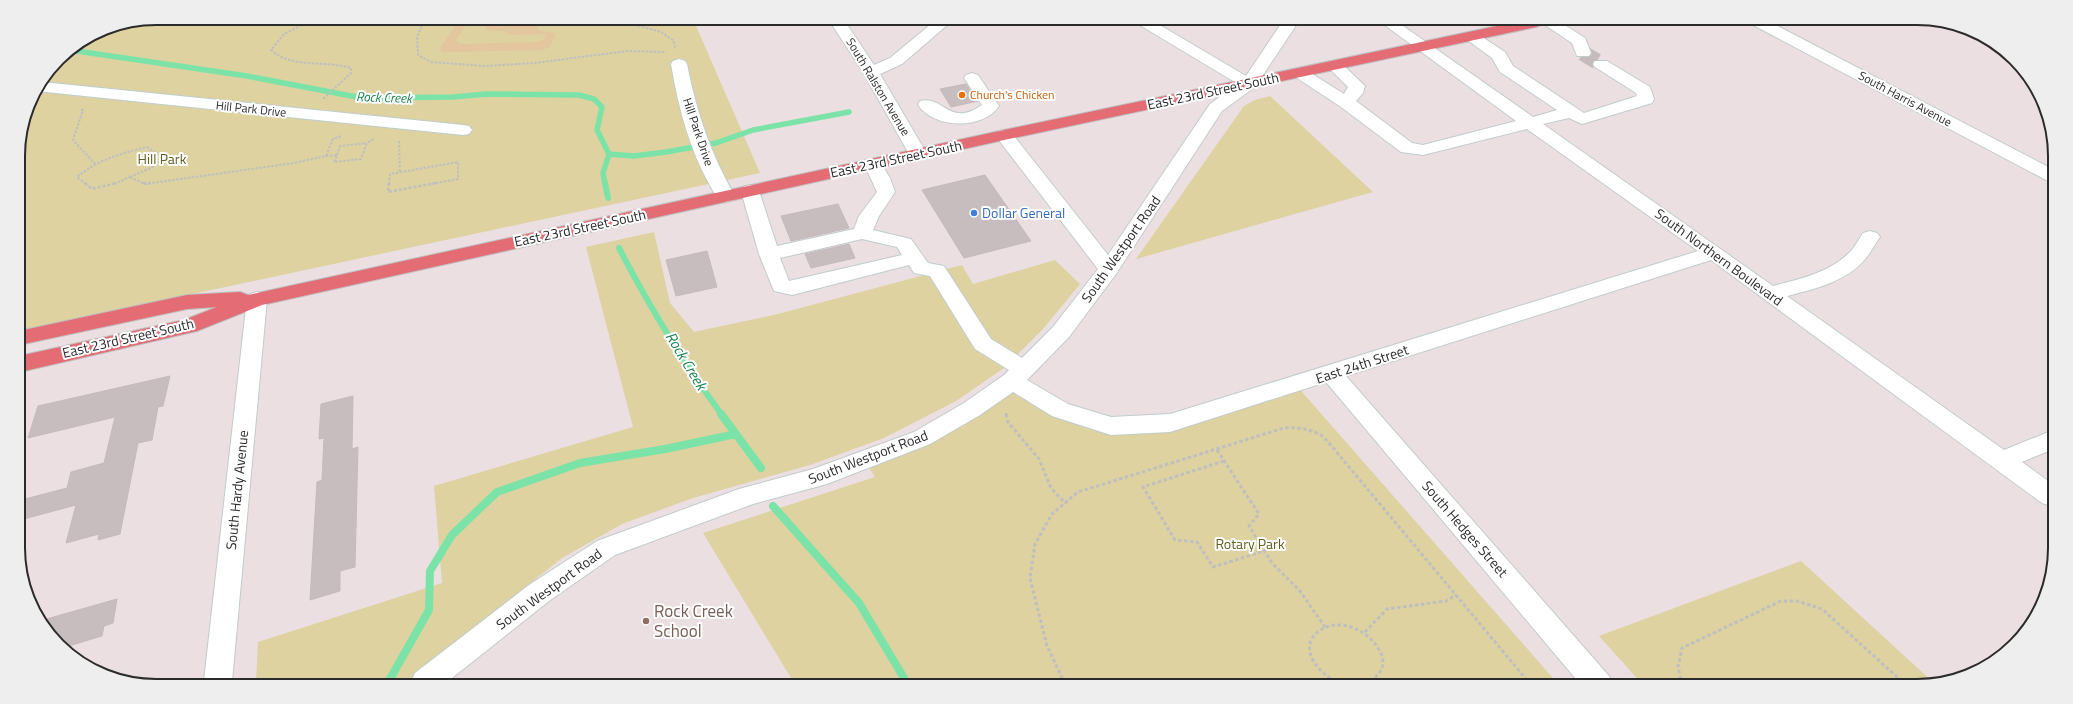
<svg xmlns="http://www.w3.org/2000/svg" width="2073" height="704" font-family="'Titillium Web',sans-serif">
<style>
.green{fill:#ddd2a0}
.pitch{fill:#e3c69d}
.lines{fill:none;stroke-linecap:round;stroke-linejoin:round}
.stream-far2{stroke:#7ce3a8;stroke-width:5.5}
.stream-far1{stroke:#7ce3a8;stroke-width:6}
.stream{stroke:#7ce3a8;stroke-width:8}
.building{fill:#c7bdbf;stroke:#c7b8bb}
.minor-tunnel{stroke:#c5bbbd;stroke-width:16;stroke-dasharray:16 8;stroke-linecap:butt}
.minor-casing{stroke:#c0cccc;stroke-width:2}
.major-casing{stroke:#bfbfbf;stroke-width:2}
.path-far2{stroke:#bfbfbf;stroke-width:2;stroke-dasharray:2.5 1.5;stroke-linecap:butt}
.path-far1{stroke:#bfbfbf;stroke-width:2.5;stroke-dasharray:3 2;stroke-linecap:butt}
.path{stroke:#bfbfbf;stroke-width:3;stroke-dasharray:3.5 2.5;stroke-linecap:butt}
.minor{fill:#fff;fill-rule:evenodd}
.major{fill:#e36c75;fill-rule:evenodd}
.food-dot{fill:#e8710a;stroke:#fff;stroke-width:1.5}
.shop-dot{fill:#3f7fe0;stroke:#fff;stroke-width:1.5}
.education-dot{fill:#8d6e63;stroke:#fff;stroke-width:1.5}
.labels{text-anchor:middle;stroke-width:4;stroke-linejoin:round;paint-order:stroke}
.far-street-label{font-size:12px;fill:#2b2b2b;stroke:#fff}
.far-food-label{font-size:12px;fill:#c56008;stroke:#fff;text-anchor:start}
.far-water-label{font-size:13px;font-style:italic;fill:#19834e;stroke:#fff}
.street-label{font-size:14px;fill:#2b2b2b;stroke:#fff}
.park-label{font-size:14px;fill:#625e21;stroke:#fff}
.shop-label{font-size:14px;fill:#366cbe;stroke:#fff;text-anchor:start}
.water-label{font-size:15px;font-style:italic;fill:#19834e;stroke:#fff}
.near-education-label{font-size:17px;fill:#785e54;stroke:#fff;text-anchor:start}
.rim{fill:none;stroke:#2b2b2b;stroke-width:2}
</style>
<rect width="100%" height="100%" fill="#ebdfe2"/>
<path class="green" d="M 156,18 L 693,19 L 760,173 L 19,331 L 18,147 L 29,103 L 59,58 L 103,28 Z
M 1270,96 L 1373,192 L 1136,259 L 1244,106 L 1255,100 Z
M 654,232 L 670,303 L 694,332 L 778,314 L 962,265 L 973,284 L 1055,260 L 1080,284 L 1043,329 L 1004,368 L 956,401 L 884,438 L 810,465 L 693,498 L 622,524 L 562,558 L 406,682 L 256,682 L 258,642 L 442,583 L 434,486 L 633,427 L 586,247 Z
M 1012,381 L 1111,426 L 1170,423 L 1296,385 L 1559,685 L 794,683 L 703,533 L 875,477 L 864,460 Z
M 1801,561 L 1935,684 L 1926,686 L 1643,685 L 1599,636 Z"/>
<path class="pitch" d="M 460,19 L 470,19 L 456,40 L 460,44 L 536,42 L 544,40 L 546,36 L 544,34 L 512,35 L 503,31 L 487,30 L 485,27 L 489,19 L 541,19 L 537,28 L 541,31 L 556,33 L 550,47 L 542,50 L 442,52 L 440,48 Z"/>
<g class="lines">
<path class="stream-far2" d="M 70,50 L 247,76 L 362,98 L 453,97 L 487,94 L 579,95 L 594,99 L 602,107 L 597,130 L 609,154 L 603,173 L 605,184
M 609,154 L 634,156 L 666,152 L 716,143 L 753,130 L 849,112"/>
<path class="stream-far1" d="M 605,183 L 608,198
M 619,248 C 649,306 683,362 722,415"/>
<path class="stream" d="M 721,414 L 761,468
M 773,506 L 859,603 L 907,683
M 390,679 L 429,610 L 430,571 L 452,535 L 497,492 L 580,463 L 665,449 L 736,434"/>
</g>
<path class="building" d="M 966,84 L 978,101 L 951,107 L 940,89 Z
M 985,175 L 1031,241 L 964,258 L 922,190 Z
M 838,204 L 849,228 L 791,241 L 781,216 Z
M 849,244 L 855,258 L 811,268 L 805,254 Z
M 707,251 L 717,287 L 676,296 L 666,260 Z
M 170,376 L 163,406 L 158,407 L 152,440 L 138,443 L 120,534 L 98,540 L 99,534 L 66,543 L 76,505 L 20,520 L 25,499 L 67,488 L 71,472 L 104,463 L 115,417 L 28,438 L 38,406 Z
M 353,396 L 352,449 L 358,447 L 355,567 L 340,571 L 340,591 L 310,600 L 317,482 L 322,480 L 324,438 L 319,439 L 321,404 Z
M 117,599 L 113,623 L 104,626 L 102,636 L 62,648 L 52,639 L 43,620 Z"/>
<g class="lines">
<path class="minor-tunnel" d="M 1583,53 L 1601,64"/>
<defs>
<path id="minor" d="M 829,20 L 844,20 L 874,65 L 890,58 L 936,20 L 953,20 L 902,64 L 880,74 L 927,154 L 924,158 L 918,159 L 912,158 L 909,154 L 863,72 Z
M 1136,21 L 1153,21 L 1246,76 L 1283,21 L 1299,21 L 1255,87 L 1222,111 L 1116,274 L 1069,337 L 1027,380 L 1068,404 L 1111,417 L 1170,414 L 1698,251 L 1527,129 L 1423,155 L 1401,152 L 1341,107 L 1294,76 L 1292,73 L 1294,70 L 1306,70 L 1344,94 L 1348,87 L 1326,65 L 1328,62 L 1340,62 L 1365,86 L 1363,93 L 1356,101 L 1412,143 L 1423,145 L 1516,121 L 1379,21 L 1396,21 L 1533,117 L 1557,110 L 1500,72 L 1492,58 L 1466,39 L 1463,36 L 1466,33 L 1476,33 L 1505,52 L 1513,66 L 1584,113 L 1637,96 L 1636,93 L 1595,67 L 1593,64 L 1595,61 L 1607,61 L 1650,87 L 1654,99 L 1652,103 L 1582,124 L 1569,118 L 1543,124 L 1773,286 C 1801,279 1831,272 1851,251 C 1856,245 1859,239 1863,233 L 1870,231 L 1877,233 L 1880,237 C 1875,244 1871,252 1866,258 C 1848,281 1815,289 1787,296 L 2004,450 L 2051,431 L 2051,450 L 2022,462 L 2051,483 L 2051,506 L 2042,503 L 1711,260 L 1346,376 L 1609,676 L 1613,685 L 1581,685 L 1326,382 L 1170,432 L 1111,435 L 1052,416 L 1013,392 L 980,415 L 930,444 L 827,484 L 753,504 L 615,555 L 549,601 L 447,682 L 411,682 L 415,673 L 529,585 L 597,541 L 739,489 L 813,469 L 914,432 L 964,403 L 1004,375 L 1009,370 L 975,349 L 930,276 L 914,273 L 909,265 L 792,295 L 774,291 L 759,254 L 741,191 L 743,187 L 750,185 L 757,187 L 759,191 L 777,246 L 854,229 L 859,216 L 877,192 L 864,164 L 867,160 L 873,159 L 879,160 L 890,178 L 895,192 L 879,216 L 873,230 L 911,239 L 928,263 L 944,266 L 991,339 L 1022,358 L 1053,327 L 1098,269 L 998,139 L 995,135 L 998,131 L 1004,130 L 1010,131 L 1108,255 L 1210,104 L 1238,84 L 1138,24 ZM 862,239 L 897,247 L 902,255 L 789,281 L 780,258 Z
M 1543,22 L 1560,22 L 1585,38 L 1591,53 L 1589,56 L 1577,56 L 1572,43 L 1545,25 Z
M 1751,22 L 1770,22 L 2052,169 L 2052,181 L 2046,180 L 1753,25 Z
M 679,59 L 685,61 L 687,64 C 696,111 711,155 735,196 L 733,200 L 726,202 L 719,200 C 692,160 679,111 671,64 L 673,61 Z
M 972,73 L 978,75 L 999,106 C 983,130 934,129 918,105 L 920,101 C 944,95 949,128 982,105 L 964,78 L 966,75 Z
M 42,82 L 463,125 L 469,126 L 472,130 L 469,134 L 463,135 L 36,91 Z
M 257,292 L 264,294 L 267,299 L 232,681 L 204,681 L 247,299 L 250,294 Z"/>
<path id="major" d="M 1516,22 L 1544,22 L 1541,25 L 1536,27 L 1004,140 L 262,305 L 197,331 L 20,372 L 19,356 L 184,320 L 217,307 L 187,309 L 19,345 L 19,331 L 187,295 L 240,292 L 248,295 L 1004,130 Z"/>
</defs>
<use href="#minor" class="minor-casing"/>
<use href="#major" class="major-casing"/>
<path class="path-far2" d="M 316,18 L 284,34 L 271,50 C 292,69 325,60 351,68 L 351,73 L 323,99
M 425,19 L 417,37 L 418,55 L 431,62 L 485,66 L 535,63 L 627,51 L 666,52
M 615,19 L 661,32 L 674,41 L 675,48
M 81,110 L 83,110 L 73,140 L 96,165
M 399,141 L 400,172
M 337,155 L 340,146 L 367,143
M 326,156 L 337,155 L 334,162 L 361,159 L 367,143 L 374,139
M 130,177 L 145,184 L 294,163 L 326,156 L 333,139 L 341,136
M 86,184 L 77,177 C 97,160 122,153 147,147 L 163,158 L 153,167 L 130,177
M 114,184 L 130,177
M 389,184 L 390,174 L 458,162 L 458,179 L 431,184"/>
<path class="path-far1" d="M 85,183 L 92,189 L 116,183
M 143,183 L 152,183
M 389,183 L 388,192 L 436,183
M 1006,413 L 1006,415"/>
<path class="path" d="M 1006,414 L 1008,422 L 1039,459 L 1051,488 L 1065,503
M 1217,450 L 1259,514 L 1249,526 L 1272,563 L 1300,591 L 1325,627
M 1224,461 L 1143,487 L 1175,540 L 1197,542 L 1213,567 L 1264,551
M 1365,632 L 1387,609 L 1446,601 L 1456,595
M 1065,684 L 1047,646 L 1030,578 L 1035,544 L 1052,514 L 1078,492 L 1284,428 C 1299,427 1311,429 1324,437 L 1531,685
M 1341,684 C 1322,677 1295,649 1319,631 C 1341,615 1374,633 1382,656 C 1386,670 1376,678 1365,684
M 1682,685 L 1678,667 L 1682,648 L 1781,601 L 1797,601 L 1822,609 L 1907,686"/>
<use href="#minor" class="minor"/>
<use href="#major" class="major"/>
</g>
<circle class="food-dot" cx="962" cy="95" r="4"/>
<circle class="shop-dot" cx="974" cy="213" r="4"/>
<circle class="education-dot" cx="646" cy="621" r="4"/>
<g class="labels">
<g class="far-street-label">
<text transform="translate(878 87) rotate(59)" y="4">South Ralston Avenue</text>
<text transform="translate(1905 99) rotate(28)" y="4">South Harris Avenue</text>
<text transform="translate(251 109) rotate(6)" y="4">Hill Park Drive</text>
<text transform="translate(698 132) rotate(71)" y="4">Hill Park Drive</text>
</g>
<g class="far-food-label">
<text x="970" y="99">Church's Chicken</text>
</g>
<g class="far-water-label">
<text transform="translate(384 97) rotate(2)" y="5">Rock Creek</text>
</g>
<g class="street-label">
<text transform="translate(1213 91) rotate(-12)" y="5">East 23rd Street South</text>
<text transform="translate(896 159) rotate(-12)" y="5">East 23rd Street South</text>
<text transform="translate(580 228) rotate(-12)" y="5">East 23rd Street South</text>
<text transform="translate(1121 249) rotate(-55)" y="5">South Westport Road</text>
<text transform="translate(1719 257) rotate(36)" y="5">South Northern Boulevard</text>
<text transform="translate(128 338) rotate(-13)" y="5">East 23rd Street South</text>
<text transform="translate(1362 364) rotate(-18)" y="5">East 24th Street</text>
<text transform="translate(868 457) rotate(-21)" y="5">South Westport Road</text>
<text transform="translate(237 490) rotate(-84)" y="5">South Hardy Avenue</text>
<text transform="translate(1465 529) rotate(49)" y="5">South Hedges Street</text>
<text transform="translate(549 589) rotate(-36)" y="5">South Westport Road</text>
</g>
<g class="park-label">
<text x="162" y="164">Hill Park</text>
<text x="1250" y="549">Rotary Park</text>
</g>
<g class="shop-label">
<text x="982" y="218">Dollar General</text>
</g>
<g class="water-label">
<text transform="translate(686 361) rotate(59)" y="5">Rock Creek</text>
</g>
<g class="near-education-label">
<text x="654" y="617">Rock Creek<tspan x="654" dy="20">School</tspan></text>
</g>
</g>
<path d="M0 0H2073V704H0ZM156 25H1917A131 131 0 0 1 2048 156V548A131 131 0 0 1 1917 679H156A131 131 0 0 1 25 548V156A131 131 0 0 1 156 25Z" fill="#eee" fill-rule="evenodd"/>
<path class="rim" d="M156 25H1917A131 131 0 0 1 2048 156V548A131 131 0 0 1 1917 679H156A131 131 0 0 1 25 548V156A131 131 0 0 1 156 25Z"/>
</svg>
